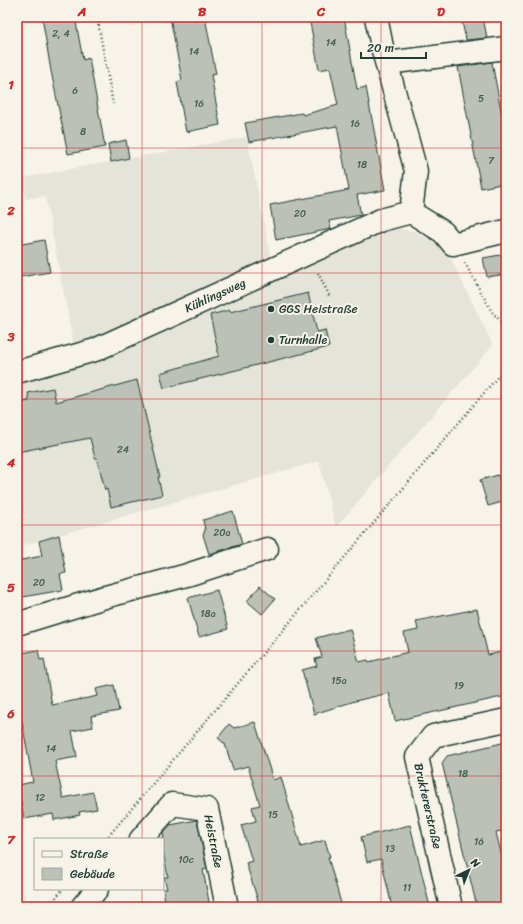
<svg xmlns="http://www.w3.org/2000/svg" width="523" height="924" font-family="Sriracha,sans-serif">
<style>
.built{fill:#e5e4d9}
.building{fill:#bbc1b6;stroke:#1f3d34}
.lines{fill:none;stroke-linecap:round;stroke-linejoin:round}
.minor-casing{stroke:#1f3d34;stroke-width:25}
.path{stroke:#1f3d34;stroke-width:2.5;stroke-dasharray:1 3;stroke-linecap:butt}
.minor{stroke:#f7f3e8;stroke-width:22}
.grid{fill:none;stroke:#d62828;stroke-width:1;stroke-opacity:0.55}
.poi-dot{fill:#1f3d34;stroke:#f7f3e8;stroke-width:1.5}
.labels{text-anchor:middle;stroke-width:4;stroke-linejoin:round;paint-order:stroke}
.number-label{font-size:10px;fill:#465e54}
.street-label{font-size:12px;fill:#1f3d34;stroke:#f7f3e8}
.poi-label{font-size:12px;fill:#1f3d34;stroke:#f7f3e8;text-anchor:start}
.neatline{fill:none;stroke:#d62828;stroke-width:1.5}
.grid-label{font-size:13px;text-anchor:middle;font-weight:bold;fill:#d62828}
</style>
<rect width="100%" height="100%" fill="#f7f3e8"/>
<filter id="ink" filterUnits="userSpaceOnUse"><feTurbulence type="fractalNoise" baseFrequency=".025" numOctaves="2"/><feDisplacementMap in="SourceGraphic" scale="8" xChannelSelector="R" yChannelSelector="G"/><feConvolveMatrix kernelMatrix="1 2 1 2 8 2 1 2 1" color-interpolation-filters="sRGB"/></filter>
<g filter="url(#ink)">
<path class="built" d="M 247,137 L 272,263 L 369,233 L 392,228 L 413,231 L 428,238 L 441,247 L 452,261 L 493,345 L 336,527 L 319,461 L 17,547 L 17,378 L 77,362 L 45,196 L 26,199 L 21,178 Z"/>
<path class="building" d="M 42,17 L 75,17 L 83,60 L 89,58 L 105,147 L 68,154 L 51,71 Z
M 170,17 L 205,17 L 216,74 L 211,75 L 220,125 L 186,132 L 177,82 L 182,80 Z
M 309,17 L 344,17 L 357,89 L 366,87 L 385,190 L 357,195 L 361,215 L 329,221 L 331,229 L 276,240 L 270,205 L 349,190 L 337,126 L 249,142 L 245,123 L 302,113 L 303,115 L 338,105 L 330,68 L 319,70 Z
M 461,17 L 483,17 L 487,38 L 466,40 Z
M 492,62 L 506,137 L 506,183 L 481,188 L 458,67 Z
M 126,140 L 129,158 L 111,162 L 108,144 Z
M 44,240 L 50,272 L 20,277 L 17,259 L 17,245 Z
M 506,254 L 506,274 L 487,277 L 483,258 Z
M 308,293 L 317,332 L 325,330 L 329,347 L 164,388 L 160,373 L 219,356 L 210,315 L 230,310 L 230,312 Z
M 137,380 L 160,477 L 158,477 L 162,495 L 111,507 L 107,489 L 105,490 L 97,458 L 95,458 L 90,438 L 17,452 L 17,403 L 29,401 L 28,393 L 53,388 L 56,402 Z
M 498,475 L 506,501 L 488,506 L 480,480 Z
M 233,511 L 242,544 L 209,554 L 203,535 L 205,530 L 203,520 Z
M 59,535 L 66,573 L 60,574 L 63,590 L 17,598 L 17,561 L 42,556 L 39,541 Z
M 260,586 L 275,599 L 262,614 L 247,601 Z
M 217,590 L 228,629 L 199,637 L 188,598 Z
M 477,609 L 488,655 L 506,651 L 506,696 L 395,721 L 389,693 L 355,701 L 314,714 L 302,670 L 317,666 L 315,659 L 322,657 L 316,638 L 350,629 L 359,662 L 368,660 L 369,662 L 408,652 L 404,633 L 418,630 L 416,621 Z
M 38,650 L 40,660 L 44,659 L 52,705 L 98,696 L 96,689 L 114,685 L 119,711 L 91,716 L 93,727 L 72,731 L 77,757 L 55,761 L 63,798 L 93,792 L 97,809 L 79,812 L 80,815 L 54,820 L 53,814 L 24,819 L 18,785 L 33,782 L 17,695 L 17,654 Z
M 255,722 L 273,780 L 281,777 L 301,847 L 325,840 L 330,857 L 328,857 L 342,907 L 260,907 L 246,863 L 252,861 L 241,825 L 256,821 L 252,807 L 260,805 L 248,766 L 233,770 L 225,744 L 218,738 L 229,724 L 234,728 Z
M 506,742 L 506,830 L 496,832 L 506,874 L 506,907 L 477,907 L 442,763 L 447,756 Z
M 197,820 L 207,869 L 203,870 L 210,907 L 166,907 L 163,889 L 167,889 L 164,877 L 168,877 L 163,851 L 163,839 L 161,838 L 164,838 L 163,833 L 170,825 Z
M 410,825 L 430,907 L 392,907 L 381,859 L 367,862 L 361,837 Z"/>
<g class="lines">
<defs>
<g id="minor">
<path d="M 376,17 L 382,47 L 416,171 L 411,212"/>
<path d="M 387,63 L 506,48"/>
<path id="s1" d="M 17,372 L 95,350 L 381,220 L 411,212 L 443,232 L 453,244 L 506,231"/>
<path d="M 17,624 L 105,597 L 187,575 L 267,549"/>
<path id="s2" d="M 141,839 L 172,804 L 207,809 L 227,907"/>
<path d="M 82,907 L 97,889"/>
<path d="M 451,907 L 417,757 L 433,736 L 506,720"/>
</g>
</defs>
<use href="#minor" class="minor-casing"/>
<path class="path" d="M 97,17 L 113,104
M 465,263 L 492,312 L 506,327
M 318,273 L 330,297
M 106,839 L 506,367
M 48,907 L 63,889"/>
<use href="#minor" class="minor"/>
</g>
</g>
<path class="grid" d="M 142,17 L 142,839M 262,17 L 262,907M 381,17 L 381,907M 17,148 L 506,148M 17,273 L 506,273M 17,399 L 506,399M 17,525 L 506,525M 17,651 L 506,651M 17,776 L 506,776M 142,889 L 142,907"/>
<g class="poi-dot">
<circle cx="271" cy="309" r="4"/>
<circle cx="271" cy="340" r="4"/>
</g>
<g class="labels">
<g class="number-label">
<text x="61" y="37">2, 4</text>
<text x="331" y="46">14</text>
<text x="194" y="55">14</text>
<text x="75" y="94">6</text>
<text x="481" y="102">5</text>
<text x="199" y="107">16</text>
<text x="355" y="127">16</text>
<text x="83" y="135">8</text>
<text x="491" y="164">7</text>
<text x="362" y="168">18</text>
<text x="300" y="217">20</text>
<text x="123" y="453">24</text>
<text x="222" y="536">20a</text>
<text x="39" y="586">20</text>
<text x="208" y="617">18a</text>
<text x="339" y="684">15a</text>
<text x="459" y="689">19</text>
<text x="51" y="752">14</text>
<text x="463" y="777">18</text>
<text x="40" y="801">12</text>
<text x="273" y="818">15</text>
<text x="479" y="845">16</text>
<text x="390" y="852">13</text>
<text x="186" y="863">10c</text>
<text x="407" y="891">11</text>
</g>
<g class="street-label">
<text dy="4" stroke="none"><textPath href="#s1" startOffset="213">Kühlingsweg</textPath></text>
<text transform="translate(428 806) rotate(77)" y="4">Bruktererstraße</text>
<text dy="4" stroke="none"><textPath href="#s2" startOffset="115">Heistraße</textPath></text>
</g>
<g class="poi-label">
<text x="279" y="313">GGS Heistraße</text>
<text x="279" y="344">Turnhalle</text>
</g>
</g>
<rect width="523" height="924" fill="none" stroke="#f7f3e8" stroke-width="44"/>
<rect x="34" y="838" width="130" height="52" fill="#f7f3e8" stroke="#a1aaa0"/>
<rect x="42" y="851" width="20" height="6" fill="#f7f3e8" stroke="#a1aaa0"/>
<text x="70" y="858" font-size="12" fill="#1f3d34">Straße</text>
<rect x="42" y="868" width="20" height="12" fill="#bbc1b6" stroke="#a1aaa0"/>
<text x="70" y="878" font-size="12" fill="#1f3d34">Gebäude</text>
<g transform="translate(469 870) rotate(43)" stroke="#f7f3e8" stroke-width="3" paint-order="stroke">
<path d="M0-3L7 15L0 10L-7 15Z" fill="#1f3d34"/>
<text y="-6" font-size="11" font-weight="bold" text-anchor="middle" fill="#1f3d34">N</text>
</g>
<path d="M361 52v6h65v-6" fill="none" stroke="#1f3d34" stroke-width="2"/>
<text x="367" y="52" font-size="12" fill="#1f3d34" stroke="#f7f3e8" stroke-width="3" paint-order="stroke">20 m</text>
<rect x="22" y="22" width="479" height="880" class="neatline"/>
<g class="grid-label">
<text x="82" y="16">A</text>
<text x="202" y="16">B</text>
<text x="321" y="16">C</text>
<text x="441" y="16">D</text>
<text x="11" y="89">1</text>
<text x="11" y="215">2</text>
<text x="11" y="341">3</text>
<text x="11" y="467">4</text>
<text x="11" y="592">5</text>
<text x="11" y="718">6</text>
<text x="11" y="844">7</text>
</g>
</svg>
